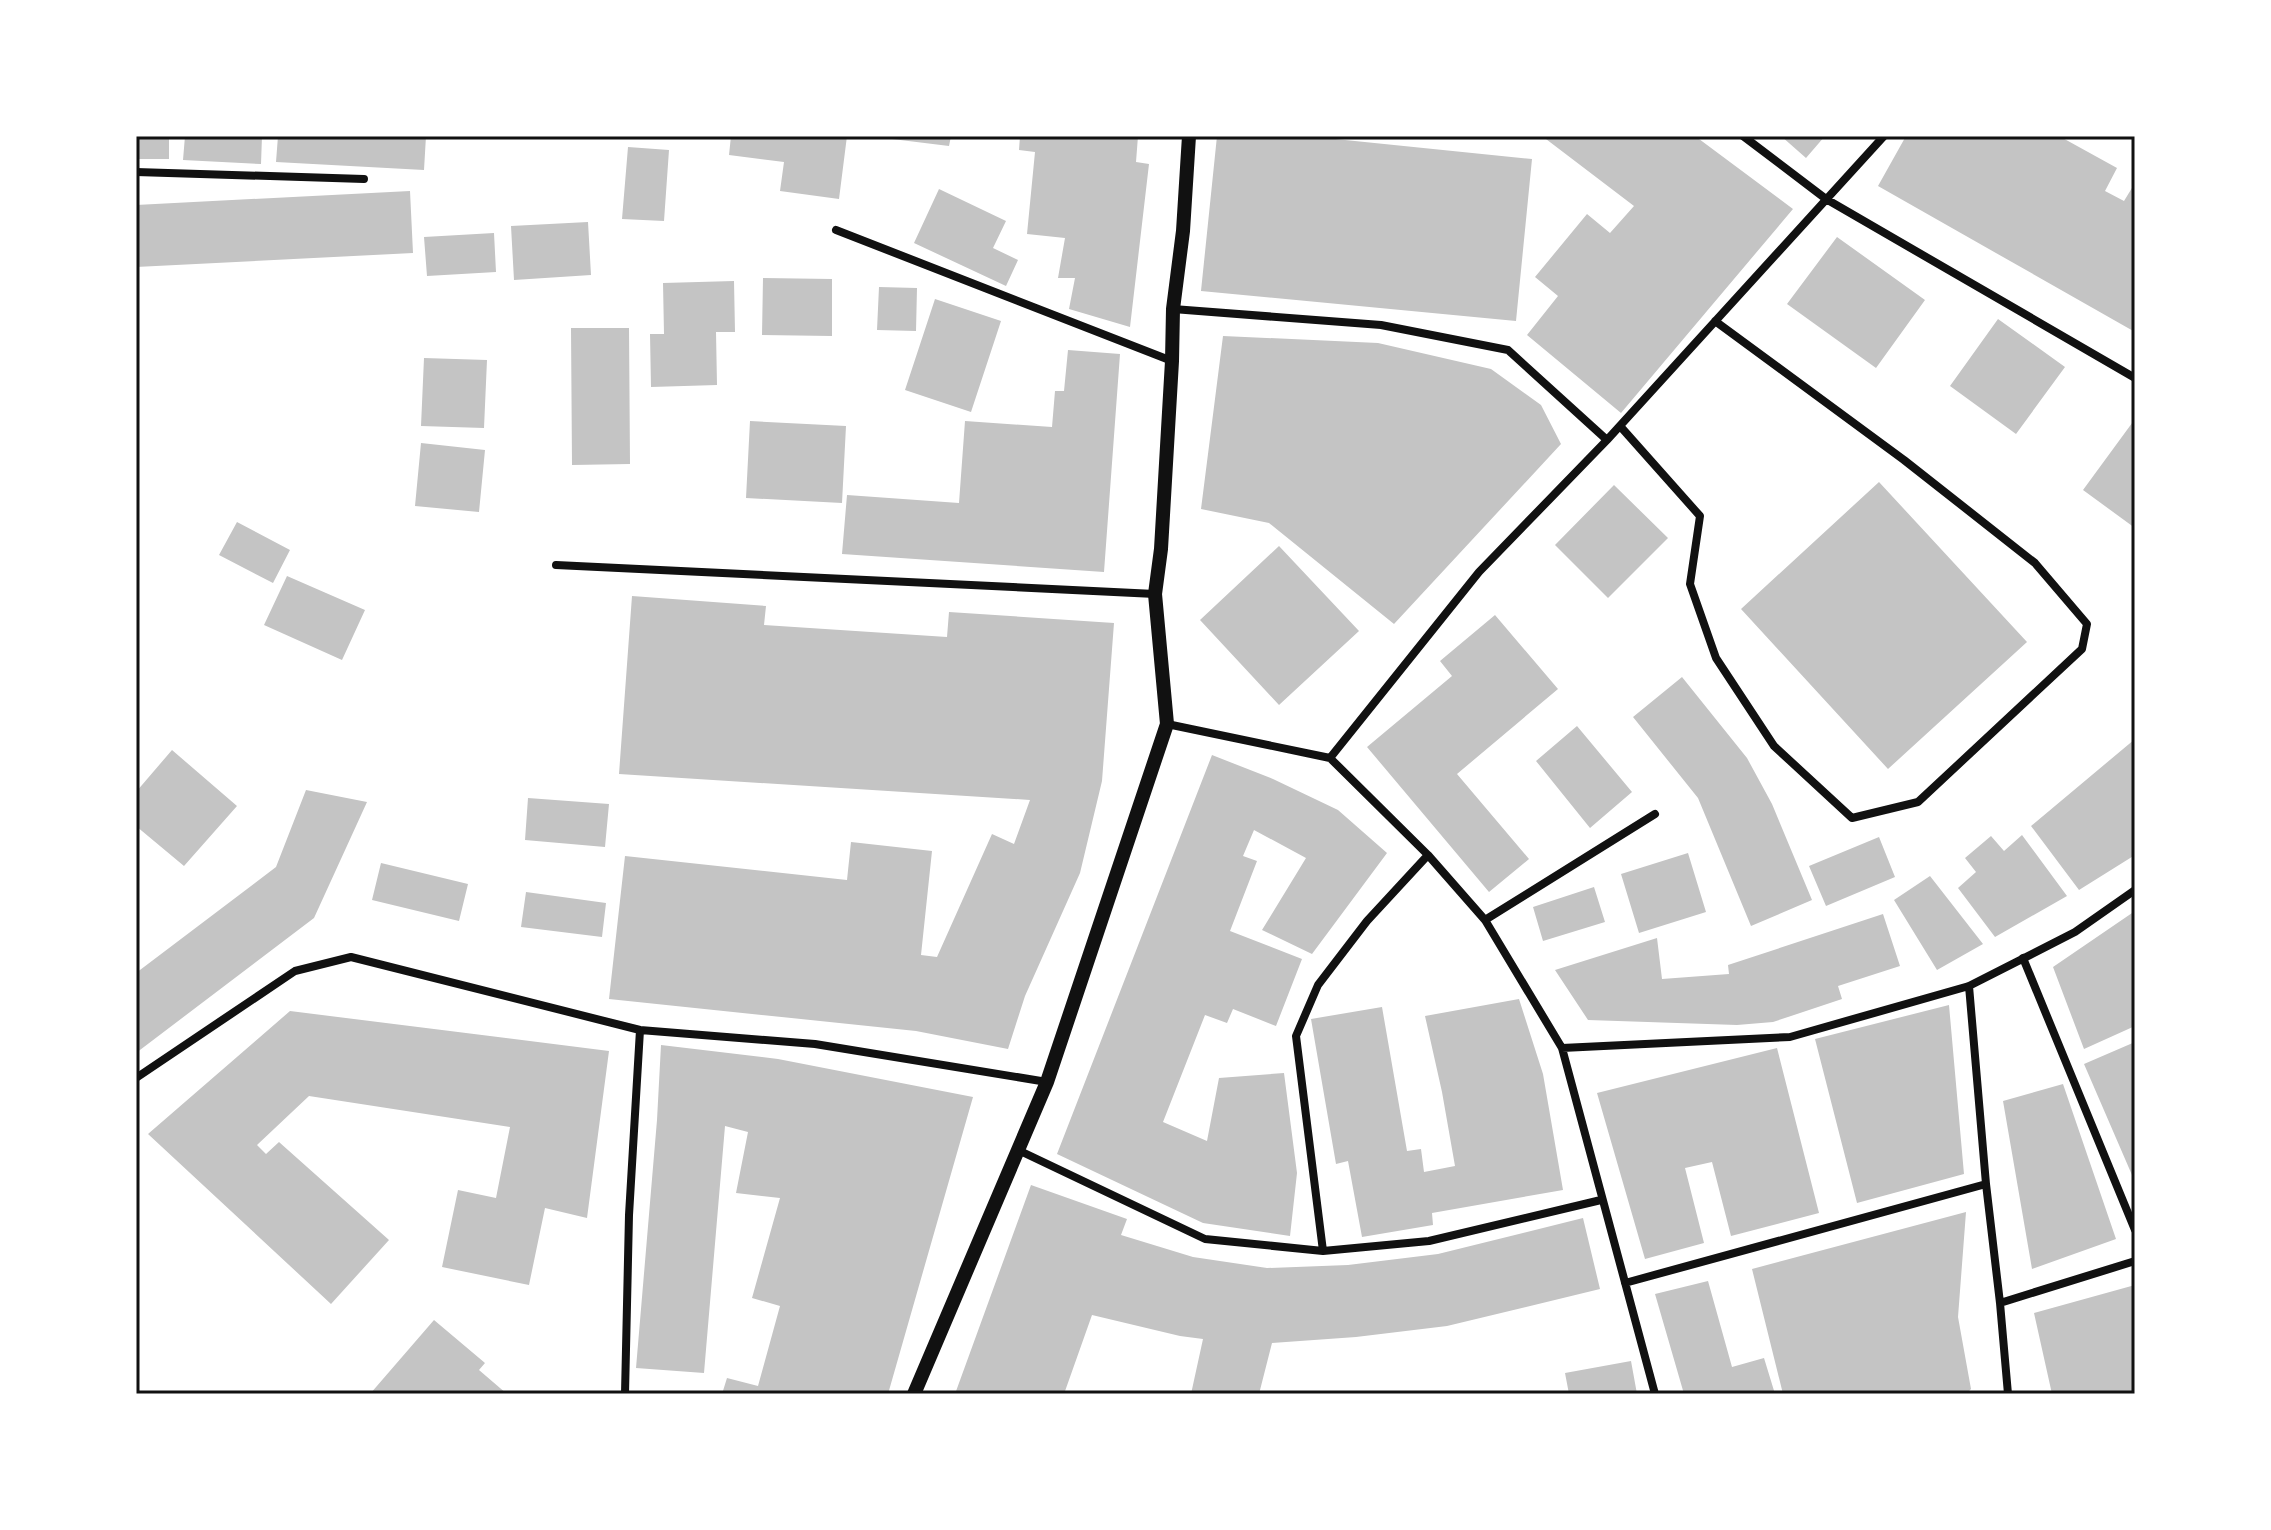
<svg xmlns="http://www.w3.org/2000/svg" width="2271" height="1530" font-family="Literata,serif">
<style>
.building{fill:#c4c4c4}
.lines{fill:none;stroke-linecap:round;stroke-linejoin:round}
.minor{stroke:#111;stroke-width:8}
.tertiary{stroke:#111;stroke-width:14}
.neatline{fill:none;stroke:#111;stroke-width:3}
</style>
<rect width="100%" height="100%" fill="#fff"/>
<path class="building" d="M 136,136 L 169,136 L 169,159 L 136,159 Z
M 185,136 L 262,136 L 261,164 L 183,160 Z
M 278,136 L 426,136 L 424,170 L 276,162 Z
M 731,136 L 847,136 L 839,199 L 780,191 L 784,162 L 729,155 Z
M 884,136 L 951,136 L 949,146 L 884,138 Z
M 1020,136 L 1138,136 L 1136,162 L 1149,164 L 1130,327 L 1069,309 L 1075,278 L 1058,278 L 1065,238 L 1027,234 L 1035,152 L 1019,150 Z
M 1217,136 L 1306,136 L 1532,159 L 1516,321 L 1201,291 Z
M 1542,136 L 1695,136 L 1793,209 L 1621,413 L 1527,335 L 1558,296 L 1535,277 L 1587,214 L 1610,233 L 1634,206 Z
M 1781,136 L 1825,136 L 1806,158 Z
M 1906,136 L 2059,136 L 2117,168 L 2105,191 L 2124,201 L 2135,183 L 2135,332 L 1878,186 Z
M 628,147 L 669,150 L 664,221 L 622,219 Z
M 939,189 L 1006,221 L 993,248 L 1018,260 L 1006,286 L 914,243 Z
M 410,191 L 413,253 L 136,267 L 136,205 Z
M 588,222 L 591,275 L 514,280 L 511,226 Z
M 494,233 L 496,272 L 427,276 L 424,237 Z
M 1837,237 L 1925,300 L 1876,368 L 1787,304 Z
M 763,278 L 832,279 L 832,336 L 762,335 Z
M 734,281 L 735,332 L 716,332 L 717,385 L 651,387 L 650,334 L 664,334 L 663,283 Z
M 879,287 L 917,288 L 916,331 L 877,330 Z
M 935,299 L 1001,321 L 971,412 L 905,390 Z
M 1998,319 L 2065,367 L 2016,434 L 1950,386 Z
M 571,328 L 629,328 L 630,464 L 572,465 Z
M 1223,336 L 1378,343 L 1491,369 L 1541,405 L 1561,444 L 1394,624 L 1269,523 L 1201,509 Z
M 1068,350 L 1120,354 L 1104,572 L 842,554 L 847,495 L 959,503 L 965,421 L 1052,427 L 1055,391 L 1064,391 Z
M 424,358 L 487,360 L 484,428 L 421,426 Z
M 2135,419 L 2135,528 L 2083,490 Z
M 750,421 L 846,426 L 842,503 L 746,498 Z
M 421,443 L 485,450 L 479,512 L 415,506 Z
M 1879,482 L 2027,642 L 1888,769 L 1741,609 Z
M 1614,485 L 1668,538 L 1608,598 L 1555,545 Z
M 237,522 L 290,550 L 273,583 L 219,555 Z
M 1279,546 L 1359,631 L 1279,705 L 1200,620 Z
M 287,576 L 365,610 L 342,660 L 264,625 Z
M 632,596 L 766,606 L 764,625 L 947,637 L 949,612 L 1114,623 L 1102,781 L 1080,873 L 1025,996 L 1008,1049 L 916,1031 L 609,999 L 625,856 L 847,880 L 851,842 L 932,851 L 921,955 L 937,957 L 992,834 L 1014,844 L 1030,800 L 619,774 Z
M 1495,615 L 1558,689 L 1457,774 L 1529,859 L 1489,892 L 1367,747 L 1452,676 L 1440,661 Z
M 1682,677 L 1747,758 L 1772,804 L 1812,900 L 1751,926 L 1698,798 L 1633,717 Z
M 1577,726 L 1632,792 L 1590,828 L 1536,761 Z
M 2135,739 L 2135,855 L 2079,890 L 2031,826 Z
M 172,750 L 237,806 L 184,866 L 136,826 L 136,792 Z
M 1212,755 L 1273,779 L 1338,810 L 1387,853 L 1312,954 L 1262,930 L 1306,858 L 1254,830 L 1243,856 L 1257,861 L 1230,931 L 1302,959 L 1276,1026 L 1233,1009 L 1227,1023 L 1205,1015 L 1163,1122 L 1207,1141 L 1219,1078 L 1284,1073 L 1297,1173 L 1290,1236 L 1203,1223 L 1057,1154 Z
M 306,790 L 367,802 L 314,918 L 136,1053 L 136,973 L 276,867 Z
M 528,798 L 609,804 L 605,847 L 525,840 Z
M 2022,835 L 2067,896 L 1995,937 L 1958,888 L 1976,872 L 1965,858 L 1991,836 L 2004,851 Z
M 1879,837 L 1895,877 L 1826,906 L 1809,866 Z
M 1688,853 L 1706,912 L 1639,933 L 1621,874 Z
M 381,863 L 468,884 L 459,921 L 372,900 Z
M 1930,876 L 1983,944 L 1937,970 L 1894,900 Z
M 1594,887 L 1605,922 L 1543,941 L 1533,907 Z
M 526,892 L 606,903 L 602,937 L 521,927 Z
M 2135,911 L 2135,1026 L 2084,1049 L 2053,967 Z
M 1883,914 L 1900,966 L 1838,986 L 1842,999 L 1773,1022 L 1737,1025 L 1588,1020 L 1555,970 L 1657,938 L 1662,979 L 1729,974 L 1728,965 Z
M 1519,999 L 1543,1074 L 1563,1190 L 1432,1213 L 1433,1225 L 1362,1237 L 1348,1161 L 1336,1164 L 1311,1019 L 1382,1007 L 1407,1151 L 1421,1149 L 1424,1172 L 1455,1166 L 1442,1092 L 1425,1016 Z
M 1949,1005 L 1964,1174 L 1857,1203 L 1815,1039 Z
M 290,1011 L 609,1051 L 587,1218 L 545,1208 L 529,1285 L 442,1267 L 458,1190 L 496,1198 L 510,1127 L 309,1096 L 257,1145 L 266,1154 L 279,1142 L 389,1240 L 331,1304 L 148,1134 Z
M 2135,1042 L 2135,1182 L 2084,1064 Z
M 661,1045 L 778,1059 L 973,1097 L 888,1394 L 722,1394 L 727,1378 L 758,1386 L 780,1306 L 752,1298 L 780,1198 L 736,1193 L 748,1132 L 725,1126 L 704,1373 L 636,1368 L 657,1120 Z
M 1777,1048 L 1819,1213 L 1731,1236 L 1712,1162 L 1685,1168 L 1704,1243 L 1645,1259 L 1597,1093 Z
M 2063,1084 L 2116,1239 L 2032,1269 L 2003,1101 Z
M 1031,1185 L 1127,1219 L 1121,1235 L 1193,1257 L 1267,1268 L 1348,1265 L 1438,1254 L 1583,1218 L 1600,1289 L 1447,1326 L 1356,1337 L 1272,1343 L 1259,1394 L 1191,1394 L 1203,1339 L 1180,1336 L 1092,1315 L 1064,1394 L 955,1394 Z
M 1966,1212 L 1958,1317 L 1971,1389 L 1966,1394 L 1783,1394 L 1752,1269 Z
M 1708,1281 L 1732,1367 L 1764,1358 L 1775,1394 L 1684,1394 L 1655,1294 Z
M 2135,1285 L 2135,1394 L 2052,1394 L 2034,1313 Z
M 434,1320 L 485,1363 L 479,1370 L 507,1394 L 370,1394 Z
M 1631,1361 L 1637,1394 L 1569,1394 L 1565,1373 Z"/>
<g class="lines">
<path class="minor" d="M 1743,136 L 1826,199 L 2135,378
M 136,172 L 364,179
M 836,230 L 1172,361
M 1173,309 L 1381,325 L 1508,350 L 1607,440
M 1620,426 L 1700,516 L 1690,584 L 1716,658 L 1774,746 L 1852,818 L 1918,802 L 2082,649 L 2087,624 L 2035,563 L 1904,460 L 1715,321
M 556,565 L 1155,594
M 1167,724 L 1330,758 L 1428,855 L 1485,920 L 1562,1048 L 1655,1394
M 1330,758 L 1479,572 L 1607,440 L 1884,136
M 1485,920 L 1655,814
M 2023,958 L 2135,1230
M 1969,986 L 1986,1184 L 2000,1303 L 2008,1394
M 1562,1048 L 1790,1037 L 1969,986 L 2075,932 L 2135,890
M 136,1078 L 295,971 L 351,957 L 640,1030 L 815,1044 L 1047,1082
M 1018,1150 L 1205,1239 L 1323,1251 L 1429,1241 L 1601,1200
M 1323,1251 L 1296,1036 L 1318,985 L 1367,921 L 1428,855
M 1625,1283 L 1986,1184
M 2000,1303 L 2135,1261
M 625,1394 L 629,1215 L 640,1030"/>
<path class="tertiary" d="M 914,1394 L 1047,1082 L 1167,724 L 1155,594 L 1161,549 L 1172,361 L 1173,309 L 1183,231 L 1189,136"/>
</g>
<rect width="2271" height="1530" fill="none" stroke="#ffffff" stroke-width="276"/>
<rect x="138" y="138" width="1995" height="1254" class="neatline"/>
</svg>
